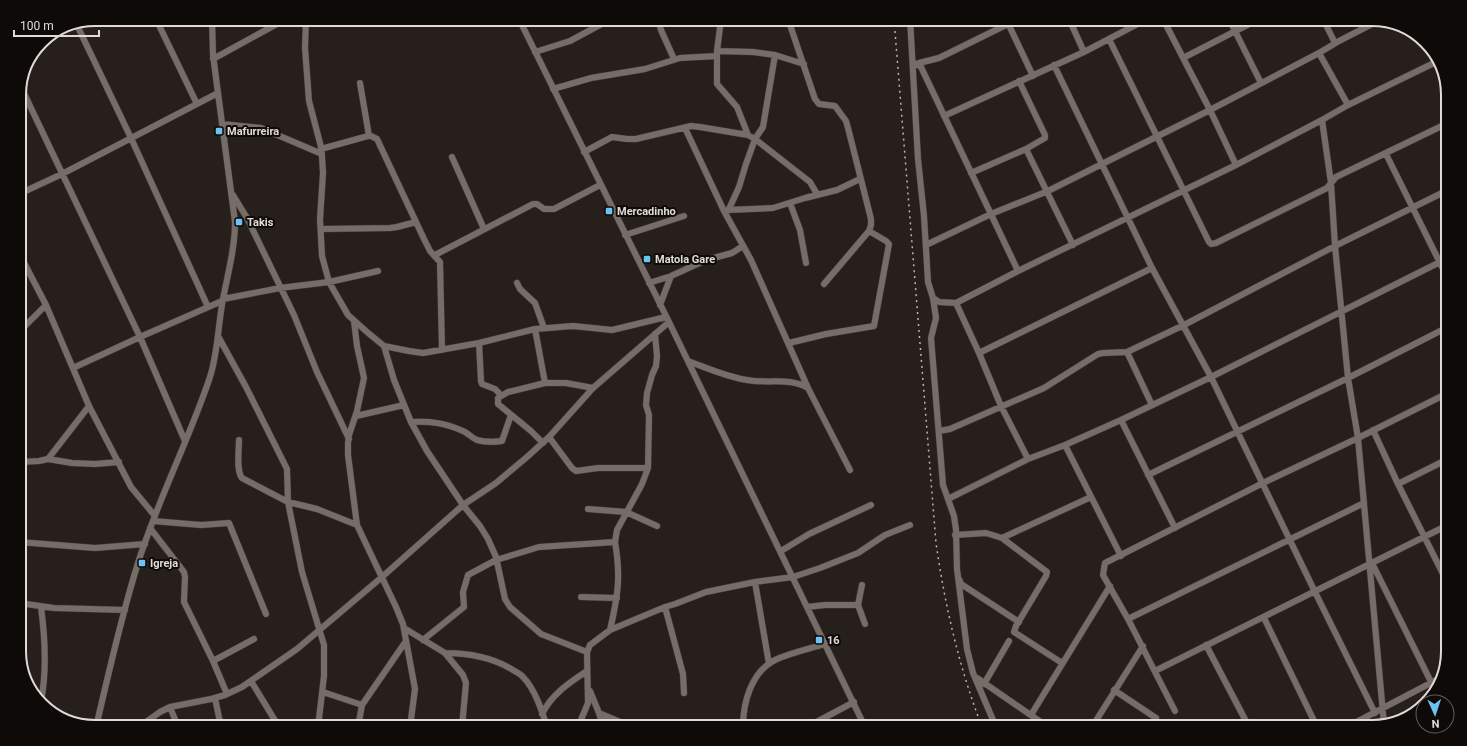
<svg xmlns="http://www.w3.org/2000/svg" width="1467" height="746" font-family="Roboto,sans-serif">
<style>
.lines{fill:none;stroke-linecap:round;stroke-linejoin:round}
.minor-casing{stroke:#423b38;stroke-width:7}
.minor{stroke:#766c68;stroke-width:6}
.rail{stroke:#bbb5b3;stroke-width:1.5;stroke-dasharray:2 4;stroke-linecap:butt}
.poi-dot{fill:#6cc3f2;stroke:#0d0a08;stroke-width:1.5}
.labels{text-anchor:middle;stroke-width:4;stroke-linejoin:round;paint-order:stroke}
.poi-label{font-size:11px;font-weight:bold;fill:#e0dad8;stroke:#0d0a08;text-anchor:start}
.rim{fill:none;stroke:#e0dad8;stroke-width:2}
</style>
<rect width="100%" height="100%" fill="#271f1b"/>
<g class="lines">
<defs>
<path id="minor" d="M 156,19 L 197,104
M 306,19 L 305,48 L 309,101 L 321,147 L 322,157 L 323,173 L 320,219 L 322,256 L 329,282 L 348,315 L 367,332 L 384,346 L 409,351 L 423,353 L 479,343 L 535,329 L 573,326 L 612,330 L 666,317
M 479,19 L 483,22 L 488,19
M 519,19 L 669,322 L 865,727
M 658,19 L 661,30 L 674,59
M 721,19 L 717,51 L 717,84 L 737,107 L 748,135
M 788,19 L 815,99 L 819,104 L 835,106 L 846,121 L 848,128 L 871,219 L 871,225 L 869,231 L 824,284
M 910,19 L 918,159 L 924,216 L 928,282 L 933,298 L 936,318 L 931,338 L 943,485 L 954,516 L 956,530 L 957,569 L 967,649 L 973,673 L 996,727
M 1006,19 L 1033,76
M 1069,19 L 1084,52
M 1163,19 L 1210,110 L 1236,165
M 1229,19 L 1261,83
M 1323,19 L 1335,43
M 76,23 L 131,138 L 208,307
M 1109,39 L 1209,242 L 1211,244 L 1216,243 L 1327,188 L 1336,177 L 1448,123
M 717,51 L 753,52 L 775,55 L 804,64
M 535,52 L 570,41 L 611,19
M 1319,53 L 1348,105
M 1183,58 L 1259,19
M 213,59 L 286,19
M 913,62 L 921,67 L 1018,271
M 919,63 L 939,58 L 1008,24
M 1054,65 L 1152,268 L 1211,377 L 1315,592 L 1375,713
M 360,83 L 369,136
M 21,87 L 140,337 L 185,441
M 553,89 L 591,78 L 645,69 L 680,58 L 717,56
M 944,116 L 1084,52 L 1147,19
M 1322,120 L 1331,183 L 1335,246 L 1348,378 L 1358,438 L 1384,724
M 222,124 L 261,128 L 322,154
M 685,128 L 724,211 L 751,260 L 808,388
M 321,149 L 368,136 L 371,136 L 377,139 L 424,239 L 430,251 L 440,262 L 442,350
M 1026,149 L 1073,245
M 584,152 L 612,137 L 627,139 L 636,139 L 691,126 L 700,127 L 748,135 L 755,139 L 810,182 L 817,194
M 1386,154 L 1448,279
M 452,157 L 484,229
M 971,173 L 1026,149 L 1045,138 L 1045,135 L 1019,81
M 19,194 L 62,174 L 218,93
M 233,195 L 247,218 L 294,315 L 317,372 L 349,439
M 790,203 L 800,230 L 806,263
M 729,209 L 739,187 L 746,164 L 755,139 L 763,127 L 775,55
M 727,210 L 773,208 L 805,198 L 837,190 L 860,179
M 321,229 L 390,228 L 397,227 L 416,222
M 625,235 L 684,216
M 926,245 L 991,214 L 1048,191 L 1210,110 L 1319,53 L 1339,41 L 1378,21
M 19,253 L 46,305 L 89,406 L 131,487 L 155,516
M 435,255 L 533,204 L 537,204 L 544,209 L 554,209 L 600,185
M 517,283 L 520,289 L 535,303 L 544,328
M 649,283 L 671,276 L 706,260 L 732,253 L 743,246
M 933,298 L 939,302 L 956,303 L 1018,271 L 1236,165 L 1322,120 L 1348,105 L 1438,61
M 223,299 L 280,288 L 329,282 L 378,271
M 956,303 L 979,353 L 1001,406 L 1028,459
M 660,305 L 671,276
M 354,321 L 357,346 L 364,378 L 357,411 L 349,435 L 348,443 L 348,455 L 357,525 L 396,607 L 403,624 L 415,689 L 410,727
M 535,329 L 545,383
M 19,332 L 46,305
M 218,336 L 246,387 L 287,469 L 288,502 L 302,572 L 324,645 L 324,676 L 318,727
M 479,343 L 481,381 L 482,384 L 495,389 L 501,395
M 789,343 L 826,334 L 874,326 L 889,244 L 886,241 L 869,231
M 384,346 L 394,380 L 411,422 L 427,451 L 463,505 L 480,526 L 488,539 L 496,557 L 505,599 L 510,607 L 541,634 L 587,652
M 1127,352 L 1152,405
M 979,353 L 1152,268
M 688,361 C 707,368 727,377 747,380 C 769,384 788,377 808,388 L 850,470
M 73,368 L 140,337 L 222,301
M 356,416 L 404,405
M 1121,420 L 1175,528
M 411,422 C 431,421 445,423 463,431 C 468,433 472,438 477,440 C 484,442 495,442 502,441 L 511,415
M 1373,430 L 1398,484 L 1448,584
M 939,431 L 950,429 L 1044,388 L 1098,354 L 1103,353 L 1127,352 L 1184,325 L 1335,246 L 1448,190
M 549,437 L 572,468 L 576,471 L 598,468 L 648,468
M 239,440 C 239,450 236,471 242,478 L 288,502 L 317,509 L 357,525
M 543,443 L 531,431 L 498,404 L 498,398 L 508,392 L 545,383 L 566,383 L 593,388
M 1065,445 L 1121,556
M 48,459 L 89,406
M 19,462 L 39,461 L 48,459 L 72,463 L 95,464 L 119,462
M 1148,475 L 1348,378 L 1448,327
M 1398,484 L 1448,459
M 948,499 L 1028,459 L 1065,445 L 1121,420 L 1211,377 L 1448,258
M 588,509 L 626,512 L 657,526
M 153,521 L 201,525 L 229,523 L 266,614
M 150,528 L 184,572 L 185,577 L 184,602 L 213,661 L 227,694
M 955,535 L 986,533 L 1002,538 L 1091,497
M 1002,538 L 1047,572 L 1046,576 L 1016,626 L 1014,632 L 1062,663
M 19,542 L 95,548 L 145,544
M 781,551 L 809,534 L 871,505
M 1372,563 L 1435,690
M 959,579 L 961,584 L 1019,622
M 755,582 L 769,664
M 581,597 L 617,598
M 19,603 L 54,608 L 125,610
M 858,605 L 862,585
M 665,607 L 683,674 L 684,693
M 807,607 L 825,605 L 858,605 L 865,624
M 1264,618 L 1317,727
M 1128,619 L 1364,503
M 404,628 L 445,653 L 463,675 L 466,683 L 462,727
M 610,630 C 618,596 621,576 615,542
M 423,640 L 464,607 L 463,592 L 468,575 L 496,560 L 539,547 L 615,542 L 617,530 L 642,484 L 648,468 L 649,415 L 646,405 L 647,393 L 652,375 L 656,366 L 657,356 L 655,334
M 1206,645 L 1249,727
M 445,653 C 469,653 492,657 513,670 C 516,672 521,674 523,677 C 535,689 542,711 547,727
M 213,661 L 254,639
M 1155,671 L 1448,525
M 977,678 L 1048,727
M 251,681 L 279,727
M 984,684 L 1009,641
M 1114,690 L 1156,718
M 590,691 L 599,713 L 603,727
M 323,692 L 362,705
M 215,698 L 221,727
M 41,701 C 47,671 45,637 41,607
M 170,707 L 178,727
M 1175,711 L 1128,619 L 1103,575 L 1105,563 L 1263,483 L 1358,438 L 1448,393
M 599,713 L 632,727
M 542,714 C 552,694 569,683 587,671
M 1031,715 L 1110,586
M 96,727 C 109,672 121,617 138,563 C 158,499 189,440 210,377 C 218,352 218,325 223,299 C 228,273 235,248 235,222 L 213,55 L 212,19
M 139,727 L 160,712 L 170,707 L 211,699 L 225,695 L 242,687 L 297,649 L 382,577 L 463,505 L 496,483 L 527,457 L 549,437 L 593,388 L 669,322
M 358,727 L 362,705 L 406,641
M 493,727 L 546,724
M 578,727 L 588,703 L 587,652 L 590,645 L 610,630 L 665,607 L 675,604 L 706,592 L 755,582 L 793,577 L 820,568 L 858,553 L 885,535 L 910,525
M 743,727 C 743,703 751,672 775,660 C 790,653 809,649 825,644
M 807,727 L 854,702
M 1092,727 L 1143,646
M 1347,727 L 1442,677"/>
</defs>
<use href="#minor" class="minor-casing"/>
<use href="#minor" class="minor"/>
<path class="rail" d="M 894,19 L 936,543 C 945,606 959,667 982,727"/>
</g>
<g class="poi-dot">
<rect x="215" y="127" width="8" height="8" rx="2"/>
<rect x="605" y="207" width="8" height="8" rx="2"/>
<rect x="235" y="218" width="8" height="8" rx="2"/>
<rect x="643" y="255" width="8" height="8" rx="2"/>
<rect x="138" y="559" width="8" height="8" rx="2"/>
<rect x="815" y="636" width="8" height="8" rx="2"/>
</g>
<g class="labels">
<g class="poi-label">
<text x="227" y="135">Mafurreira</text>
<text x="617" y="215">Mercadinho</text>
<text x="247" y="226">Takis</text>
<text x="655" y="263">Matola Gare</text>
<text x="150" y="567">Igreja</text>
<text x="827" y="644">16</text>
</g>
</g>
<path d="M0 0H1467V746H0ZM95 26H1372A69 69 0 0 1 1441 95V651A69 69 0 0 1 1372 720H95A69 69 0 0 1 26 651V95A69 69 0 0 1 95 26Z" fill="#0d0a08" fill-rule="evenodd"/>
<path class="rim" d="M95 26H1372A69 69 0 0 1 1441 95V651A69 69 0 0 1 1372 720H95A69 69 0 0 1 26 651V95A69 69 0 0 1 95 26Z"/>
<g transform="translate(1435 714) rotate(177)"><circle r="19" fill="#0d0a08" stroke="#615d5b"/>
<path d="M0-3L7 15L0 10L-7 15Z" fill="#6cc3f2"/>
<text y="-6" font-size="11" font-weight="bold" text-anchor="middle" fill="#e0dad8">N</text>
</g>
<path d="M14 30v6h85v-6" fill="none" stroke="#e0dad8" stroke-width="2"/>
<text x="20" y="30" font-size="12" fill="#e0dad8" stroke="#0d0a08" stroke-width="3" paint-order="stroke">100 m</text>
</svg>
